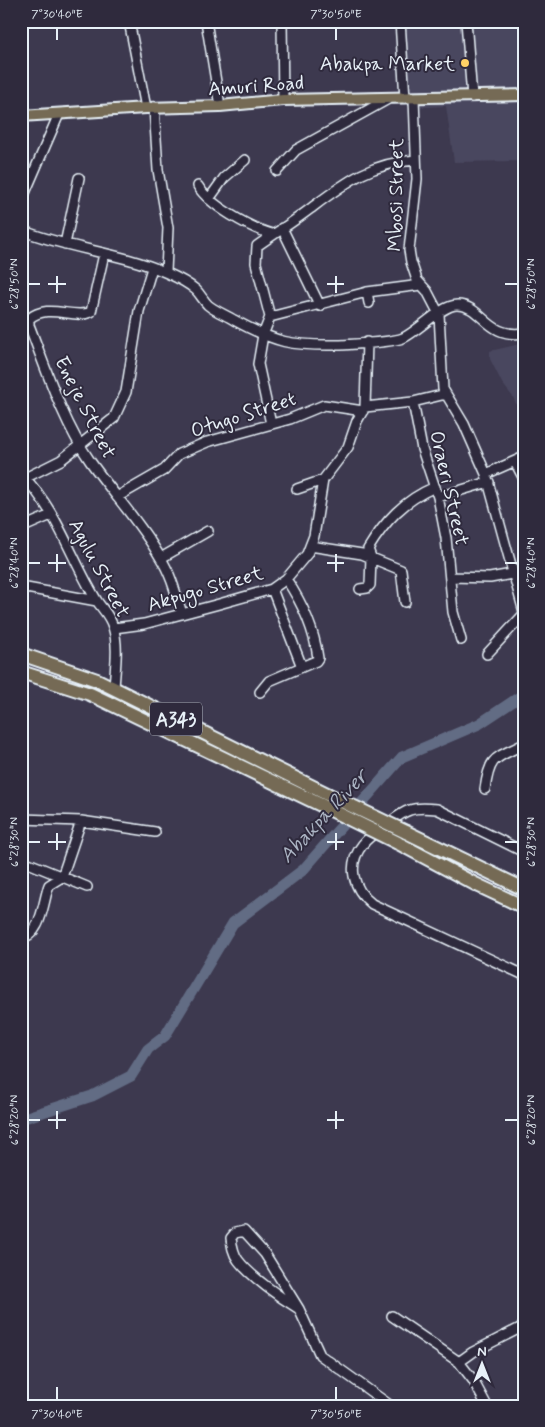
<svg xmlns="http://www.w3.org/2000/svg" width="545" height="1427" font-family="Mynerve,sans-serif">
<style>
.built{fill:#4a475f}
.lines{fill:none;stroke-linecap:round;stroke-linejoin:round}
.river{stroke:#626c84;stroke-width:11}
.minor-casing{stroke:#e8f1f8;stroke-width:12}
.major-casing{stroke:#e8f1f8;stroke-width:14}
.highway-casing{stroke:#e8f1f8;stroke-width:16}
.minor{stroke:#2f2a3d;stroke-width:9}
.major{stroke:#746b55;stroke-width:10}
.highway{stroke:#746b55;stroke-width:12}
.highway-bridge-casing{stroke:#e8f1f8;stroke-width:16;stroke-linecap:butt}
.highway-bridge{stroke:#746b55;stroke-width:12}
.ticks{fill:none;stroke:#e8f1f8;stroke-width:2}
.poi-dot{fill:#ffd166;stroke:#2f2a3d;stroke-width:2}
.labels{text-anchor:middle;stroke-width:4;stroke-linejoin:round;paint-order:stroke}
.shield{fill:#2f2a3d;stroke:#b0b5c0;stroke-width:1}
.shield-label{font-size:19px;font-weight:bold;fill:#e8f1f8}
.poi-label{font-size:20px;fill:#e8f1f8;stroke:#2f2a3d;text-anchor:end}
.street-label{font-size:20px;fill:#e8f1f8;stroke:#2f2a3d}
.water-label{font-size:21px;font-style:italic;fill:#acb5c4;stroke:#2f2a3d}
.neatline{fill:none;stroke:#e8f1f8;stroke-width:2}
.ticks-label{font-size:12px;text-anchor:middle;fill:#e8f1f8}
</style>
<rect width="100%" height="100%" fill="#3d394f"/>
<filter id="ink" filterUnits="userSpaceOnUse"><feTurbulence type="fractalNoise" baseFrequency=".02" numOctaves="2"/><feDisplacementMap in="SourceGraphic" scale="10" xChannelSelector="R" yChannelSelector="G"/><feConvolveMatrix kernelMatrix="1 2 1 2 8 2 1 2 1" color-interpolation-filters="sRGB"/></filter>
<g filter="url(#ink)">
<path class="built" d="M 404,21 L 524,21 L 524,161 L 454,162 L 446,106 L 408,108 Z
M 524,343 L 524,419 L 523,419 L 513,397 L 502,383 L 490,359 L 490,351 Z"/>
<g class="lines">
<path class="river" d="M 21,1119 L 92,1096 L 131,1076 L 148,1049 L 165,1036 L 233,923 L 303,870 L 402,757 L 479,724 L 524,694"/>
<defs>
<path id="minor" d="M 129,21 L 146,108
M 206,21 L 220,106
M 282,21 L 283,100
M 400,21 L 405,98
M 466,21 L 472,97
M 414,98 L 417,179 L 409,250 L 411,262 L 417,280 L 427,291 L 439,314 L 443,389 L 464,424 L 486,474 L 524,612
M 154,107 L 158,170 L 168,228 L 166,272
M 277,171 L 296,150 L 390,98
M 198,186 C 209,205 250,228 272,234
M 209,199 L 224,178 L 245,160
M 21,202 L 59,114
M 282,228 L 320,306
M 21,230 C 68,249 120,252 167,273 C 176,277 188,283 196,290 C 200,294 203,300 208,305 C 215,311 226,315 234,320 C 276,343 291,346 339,345 C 353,344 390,343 403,338 C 418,331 442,305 457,305 C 483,305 486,339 524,333
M 65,244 L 79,178
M 104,254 L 91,312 C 73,320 48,302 29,319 L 29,325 C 46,369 63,422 90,461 C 113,494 140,522 160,557 C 171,574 176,594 182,614
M 367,292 L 369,303
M 270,317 L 367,292 L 421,285
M 413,402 L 422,449 L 438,497 L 446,538 L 453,612 L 461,640
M 365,407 L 413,402 L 446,394
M 271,424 L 258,364 L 263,335 L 270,317 L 256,263 L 257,246 C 274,234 293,222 310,209 C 346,182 370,163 416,160
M 515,462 L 524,479
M 486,474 L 524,457
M 22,475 C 58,511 71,559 97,601 C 103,610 110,616 113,627 C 119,646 115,669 114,688
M 25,478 L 61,460 L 114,418 L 126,392 L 139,311 L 152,268
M 297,489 L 323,480
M 117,497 L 164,470 L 179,454 L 207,442 L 290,419 L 324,405 L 363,411
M 438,497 L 489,482
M 21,528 L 51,515
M 310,546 L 362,554 L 401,570 L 405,602
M 161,558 L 208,531
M 451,577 L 490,578 L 512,574
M 21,587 L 97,601
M 272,589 L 302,667
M 360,589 L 367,588 L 370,585 L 371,557 L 368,549 C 385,521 404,500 435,487
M 114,628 L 144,624 L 219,604 L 272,589 L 286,579 L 307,554 L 314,536 L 323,480 L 348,447 L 357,421 L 365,407 L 367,342
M 487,654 L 524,614
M 260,692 L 269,681 L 316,661 L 318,658 C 314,628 303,604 286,579
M 485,789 C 490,755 495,759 524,744
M 21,819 L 81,821 L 155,832
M 524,852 L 437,809 C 428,808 418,807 410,810 C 400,813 392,821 384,827 C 377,832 368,837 363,844 C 346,865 353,889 372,904 L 524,975
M 21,860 L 87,887
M 21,938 C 42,935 43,901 49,885 L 62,877 L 81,821
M 299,1309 C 281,1298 250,1276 238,1260 C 233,1253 232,1246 231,1238 L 235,1233 L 244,1231 L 265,1254 L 299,1309 L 320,1355 L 391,1406
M 392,1316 L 459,1362 L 473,1380 L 487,1406
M 459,1362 L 473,1352 L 524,1326"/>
<path id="major" d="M 21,116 L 146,108 L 220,106 L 283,100 L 524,95"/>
<path id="highway" d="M 21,654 L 97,680 L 327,794
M 21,672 L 90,694 L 321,805
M 406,832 L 524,889
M 398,843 L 475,884 L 524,907"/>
</defs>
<use href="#minor" class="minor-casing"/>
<use href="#major" class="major-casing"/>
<use href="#highway" class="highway-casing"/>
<use href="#minor" class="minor"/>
<use href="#major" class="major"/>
<use href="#highway" class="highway"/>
<defs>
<path id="highway-bridge" d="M 327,794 L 406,832
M 321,805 L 398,843"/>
</defs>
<use href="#highway-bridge" class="highway-bridge-casing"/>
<use href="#highway-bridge" class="highway-bridge"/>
</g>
</g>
<path class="ticks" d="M 57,28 L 57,40M 336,28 L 336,40M 57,276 L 57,293M 336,276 L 336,293M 28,284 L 40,284M 48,284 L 66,284M 327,284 L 344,284M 505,284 L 518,284M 57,554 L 57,572M 336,554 L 336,572M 28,563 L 40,563M 48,563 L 66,563M 327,563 L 344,563M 505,563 L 518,563M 57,833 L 57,850M 336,833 L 336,850M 28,842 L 40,842M 48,842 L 66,842M 327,842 L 344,842M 505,842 L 518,842M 57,1111 L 57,1129M 336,1111 L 336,1129M 28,1120 L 40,1120M 48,1120 L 66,1120M 327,1120 L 344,1120M 505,1120 L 518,1120M 57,1387 L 57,1400M 336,1387 L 336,1400"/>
<circle class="poi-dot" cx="465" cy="63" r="5"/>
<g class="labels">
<rect class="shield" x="150" y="702.5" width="52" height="33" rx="4"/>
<g class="shield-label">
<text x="176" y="726">A343</text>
</g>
<g class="poi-label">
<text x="455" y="70">Abakpa Market</text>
</g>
<g class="street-label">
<text transform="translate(256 85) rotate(-4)" y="7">Amuri Road</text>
<text transform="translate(395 195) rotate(-89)" y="7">Mbosi Street</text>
<text transform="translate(86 407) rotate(63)" y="7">Eneje Street</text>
<text transform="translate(243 414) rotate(-18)" y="7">Otugo Street</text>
<text transform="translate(450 488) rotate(77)" y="7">Oraeri Street</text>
<text transform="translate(100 568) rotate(62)" y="7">Agulu Street</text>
<text transform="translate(205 588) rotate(-16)" y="7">Akpugo Street</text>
</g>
<g class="water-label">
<text transform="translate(323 816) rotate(-47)" y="7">Abakpa River</text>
</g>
</g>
<rect width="545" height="1427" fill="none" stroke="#2f2a3d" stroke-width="55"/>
<g transform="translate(482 1364)" stroke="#2f2a3d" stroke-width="4" paint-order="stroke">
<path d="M0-4L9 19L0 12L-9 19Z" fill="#e8f1f8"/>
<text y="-8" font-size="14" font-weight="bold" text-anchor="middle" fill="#e8f1f8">N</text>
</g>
<rect x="28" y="28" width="490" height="1372" class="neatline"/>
<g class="ticks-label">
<text x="57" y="18">7°30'40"E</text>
<text x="336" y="18">7°30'50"E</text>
<text transform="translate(14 284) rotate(-90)" y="4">6°28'50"N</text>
<text transform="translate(531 284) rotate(-90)" y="4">6°28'50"N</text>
<text transform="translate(14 563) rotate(-90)" y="4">6°28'40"N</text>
<text transform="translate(531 563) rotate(-90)" y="4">6°28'40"N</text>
<text transform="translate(14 842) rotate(-90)" y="4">6°28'30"N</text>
<text transform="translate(531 842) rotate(-90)" y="4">6°28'30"N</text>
<text transform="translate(14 1120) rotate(-90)" y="4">6°28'20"N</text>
<text transform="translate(531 1120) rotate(-90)" y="4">6°28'20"N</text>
<text x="57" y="1418">7°30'40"E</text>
<text x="336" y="1418">7°30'50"E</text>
</g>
</svg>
